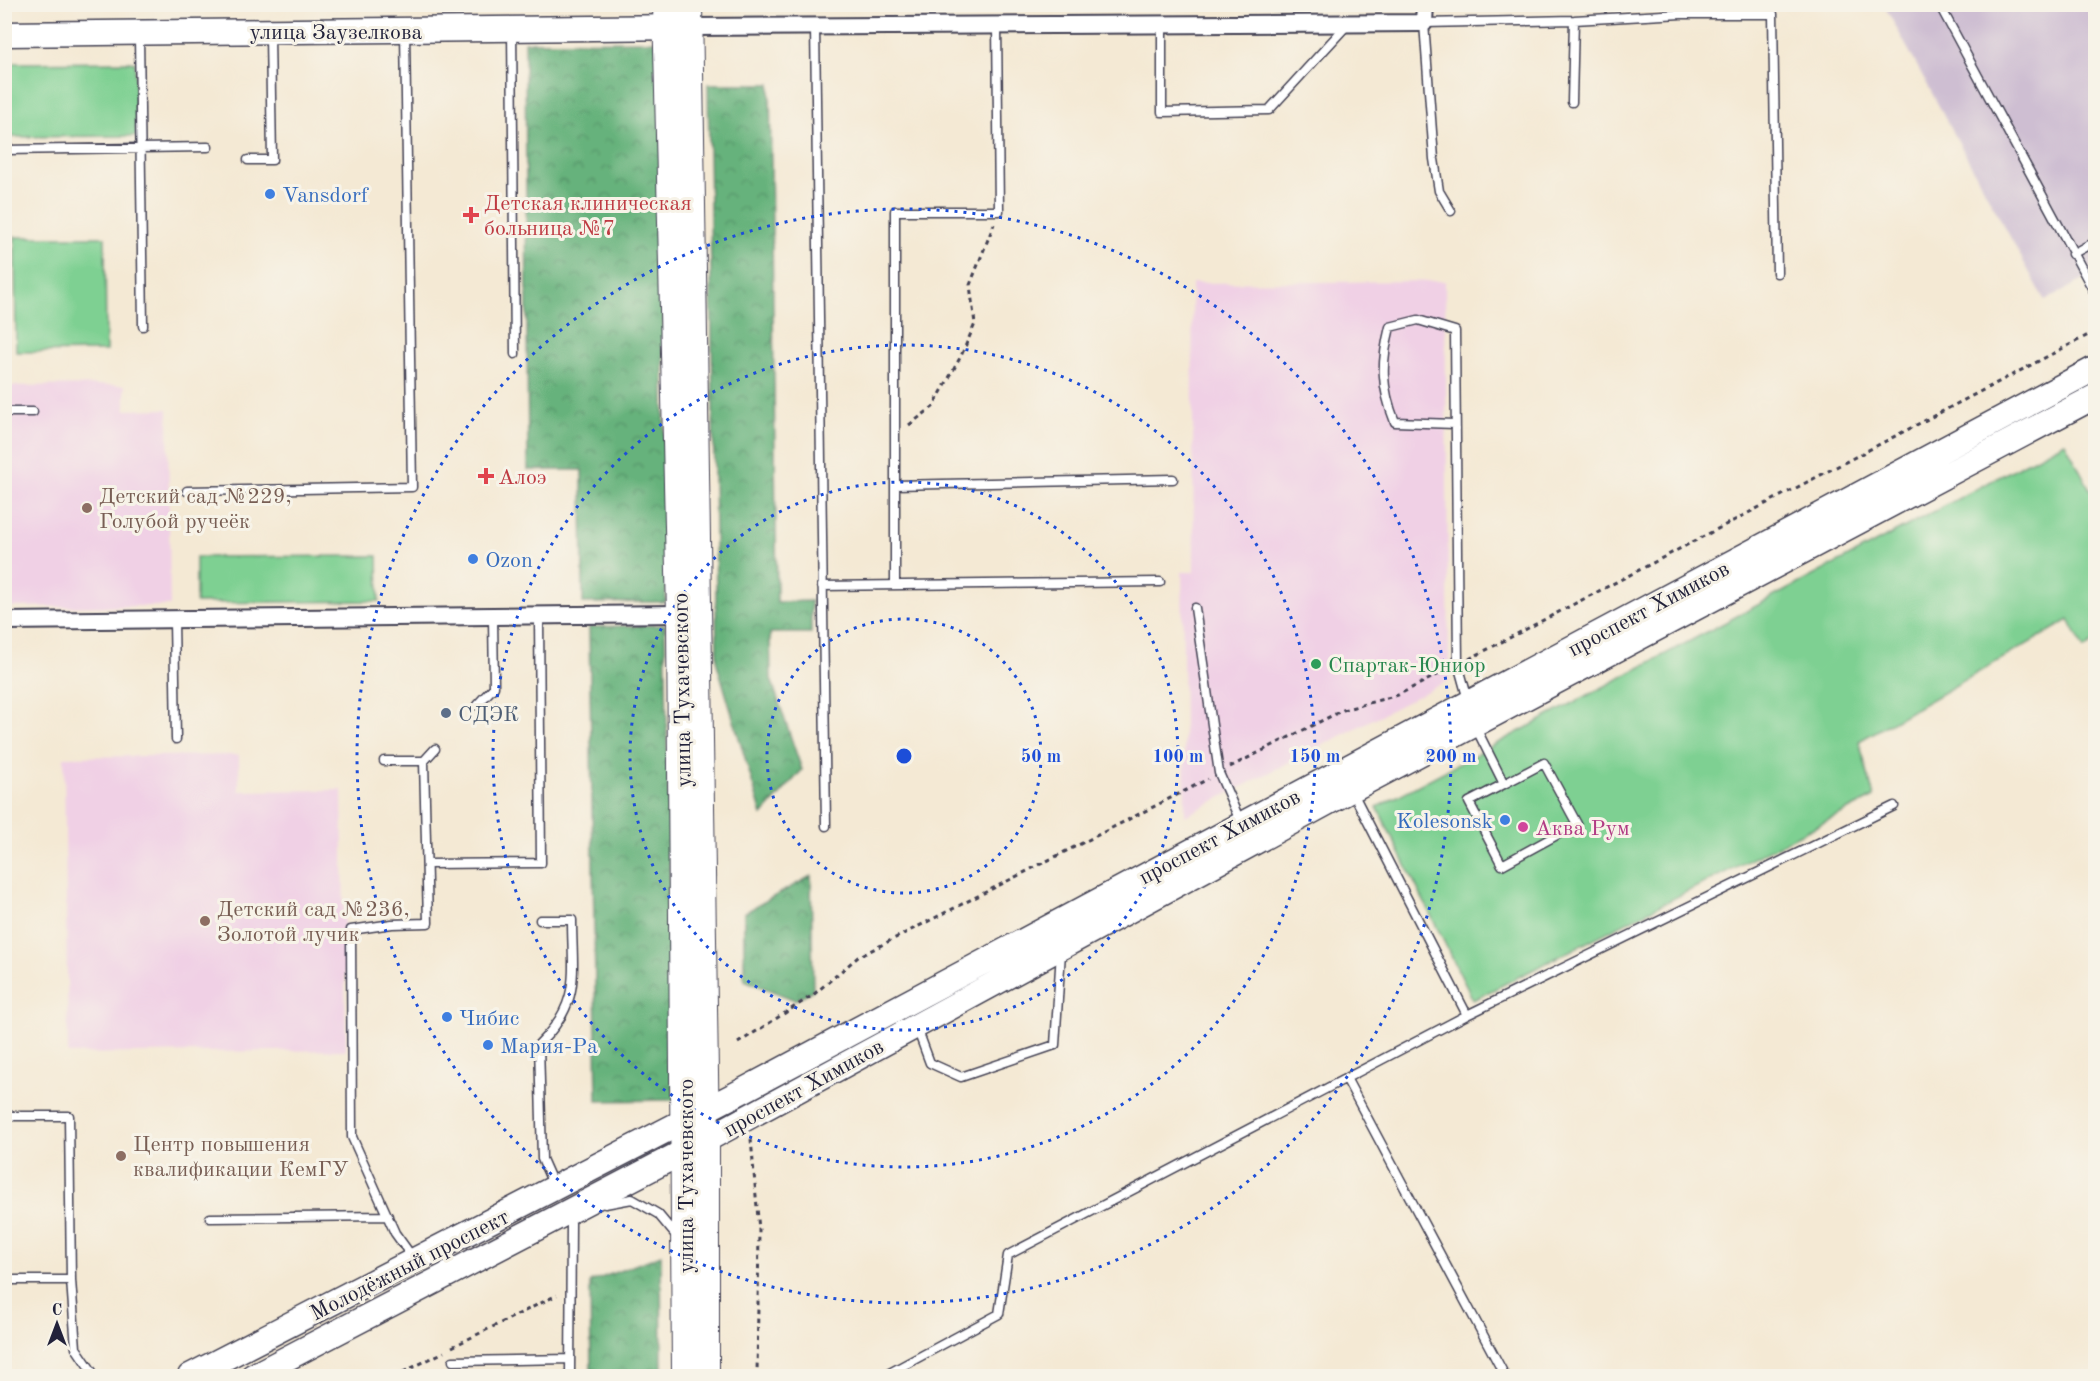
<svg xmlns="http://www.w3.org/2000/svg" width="2100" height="1381" font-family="'Old Standard TT',serif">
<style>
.built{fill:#f0d0e5}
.industrial{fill:#cebed2}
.green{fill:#7ed092;stroke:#507966;stroke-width:1.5}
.forest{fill:url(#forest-crowns);stroke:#446a5c;stroke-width:1.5}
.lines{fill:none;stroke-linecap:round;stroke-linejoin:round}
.lane-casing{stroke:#424052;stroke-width:11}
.street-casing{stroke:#424052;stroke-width:20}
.secondary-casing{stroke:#424052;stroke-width:27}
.primary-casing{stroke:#424052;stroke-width:28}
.path{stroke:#424052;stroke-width:3;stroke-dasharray:4.5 4.5;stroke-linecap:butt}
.lane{stroke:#fff;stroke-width:8}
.street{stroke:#fff;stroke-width:16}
.secondary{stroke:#fff;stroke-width:24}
.primary{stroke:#fff;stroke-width:26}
.ring{fill:none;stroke:#1d4ed8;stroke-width:3;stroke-dasharray:3 6}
.shop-dot{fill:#3f7fe0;stroke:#f7f3e8;stroke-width:2}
.health-dot{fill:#e0444e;stroke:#f7f3e8;stroke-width:2}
.education-dot{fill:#8d6e63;stroke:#f7f3e8;stroke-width:2}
.leisure-dot{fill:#2e9e5b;stroke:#f7f3e8;stroke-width:2}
.service-dot{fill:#5c6f8a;stroke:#f7f3e8;stroke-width:2}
.hotel-dot{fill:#d1479c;stroke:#f7f3e8;stroke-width:2}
.labels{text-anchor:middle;stroke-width:6;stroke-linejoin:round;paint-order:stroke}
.street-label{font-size:22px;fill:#22223b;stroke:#f7f3e8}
.shop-label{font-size:22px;fill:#366cbe;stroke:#f7f3e8;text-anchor:start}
.health-label{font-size:22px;fill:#be3a42;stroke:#f7f3e8;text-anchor:start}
.education-label{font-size:22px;fill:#785e54;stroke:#f7f3e8;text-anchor:start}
.leisure-label{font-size:22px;fill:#27864d;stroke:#f7f3e8;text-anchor:start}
.service-label{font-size:22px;fill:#4e5e75;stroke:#f7f3e8;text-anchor:start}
.hotel-label{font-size:22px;fill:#b23c85;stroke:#f7f3e8;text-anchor:start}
.centre{fill:#1d4ed8;stroke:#f7f3e8;stroke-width:3}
.ring-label{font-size:18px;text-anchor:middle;font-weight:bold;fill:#1d4ed8;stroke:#f7f3e8;stroke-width:6;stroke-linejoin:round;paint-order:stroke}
</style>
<defs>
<pattern id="forest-crowns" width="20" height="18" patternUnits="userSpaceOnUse" patternTransform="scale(1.5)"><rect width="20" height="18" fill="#66b27c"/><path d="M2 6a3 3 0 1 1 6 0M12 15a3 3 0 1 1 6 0" fill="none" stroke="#549067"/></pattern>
</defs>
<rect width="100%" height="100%" fill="#f7f3e8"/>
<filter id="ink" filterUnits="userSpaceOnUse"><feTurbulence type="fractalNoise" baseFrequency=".0167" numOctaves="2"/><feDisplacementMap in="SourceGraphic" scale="12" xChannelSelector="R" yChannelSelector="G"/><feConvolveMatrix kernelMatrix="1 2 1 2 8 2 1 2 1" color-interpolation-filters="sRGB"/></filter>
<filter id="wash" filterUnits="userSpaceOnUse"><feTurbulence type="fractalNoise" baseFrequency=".008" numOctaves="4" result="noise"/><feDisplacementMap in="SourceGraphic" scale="24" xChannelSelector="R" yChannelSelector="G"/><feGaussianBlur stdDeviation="1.35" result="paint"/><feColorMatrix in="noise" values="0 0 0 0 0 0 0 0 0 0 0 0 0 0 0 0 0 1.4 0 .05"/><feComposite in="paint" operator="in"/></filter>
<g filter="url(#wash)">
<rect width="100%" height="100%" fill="#f4e9d4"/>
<path class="built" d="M 625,5 L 131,8 L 131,4 Z
M 1445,281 L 1449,680 L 1185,816 L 1182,572 L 1194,572 L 1192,283 Z
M 125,385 L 125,410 L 168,409 L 170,606 L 5,607 L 4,386 Z
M 239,755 L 239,791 L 342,790 L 346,1050 L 68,1054 L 64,757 Z"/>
<path class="industrial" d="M 1884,5 L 2095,5 L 2095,273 L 2045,301 Z"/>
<path class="green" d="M 135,62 L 136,136 L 5,137 L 5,63 Z
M 15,237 L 105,237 L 106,351 L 16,352 Z
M 2065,442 L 2095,499 L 2095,641 L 2084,649 L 2069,620 L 1859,741 L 1874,797 L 1473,1000 L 1377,807 Z
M 378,556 L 379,601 L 196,603 L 196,557 Z"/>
<path class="forest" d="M 661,41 L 666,602 L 583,603 L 582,470 L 528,470 L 525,42 Z
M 708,84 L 770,84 L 777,602 L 811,601 L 811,633 L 770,633 L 771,679 L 802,770 L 762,815 L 717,664 Z
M 5,220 L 6,220 L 7,350 L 4,350 Z
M 665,625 L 674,1100 L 597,1101 L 589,627 Z
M 811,876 L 813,990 L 795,1000 L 744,980 L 744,913 Z
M 661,1255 L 662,1376 L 591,1376 L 590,1282 Z"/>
</g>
<g filter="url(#ink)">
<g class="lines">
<defs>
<path id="lane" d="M 1939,4 L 2096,295
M 1681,14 L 1773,14 L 1777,273
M 997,25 L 999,211 L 895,211 L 895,485 L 1173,479
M 1162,25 L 1162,112 L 1269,110 L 1348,24
M 815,27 L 826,826
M 512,30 L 515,354
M 139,36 L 143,326
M 1572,102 L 1574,20
M 4,150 L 208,147
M 248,160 L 272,160 L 270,35
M 1451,211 L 1439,191 L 1434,159 L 1424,23 L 1574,20 L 1681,14 L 1687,4
M 2072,254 L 2096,241
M 4,412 L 33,412
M 1455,424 L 1395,422 C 1381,387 1381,363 1390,327 L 1418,320 L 1455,331 L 1458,664 L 1468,700
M 187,491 L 412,487 L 405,32
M 895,585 L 895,485
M 822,586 L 1160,582
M 1195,608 L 1219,773 L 1241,823
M 174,620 L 176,739
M 477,705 L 494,687 L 493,617
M 1476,728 L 1504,784 L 1469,802 L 1502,865 L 1577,824 L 1544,763 L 1504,784
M 384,761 L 424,761
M 428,864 L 541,863 L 539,617
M 540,920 L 572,920 C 572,974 582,1002 539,1044 L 542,1159 L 554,1186
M 1467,1015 L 1894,806
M 917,1028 L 930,1063 L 961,1077 L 1055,1045 L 1061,952
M 1346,1078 L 1505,1376
M 4,1116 L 69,1116 L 71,1280 L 76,1348 L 95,1376
M 605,1204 L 632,1199 L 658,1214 L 678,1238
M 210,1218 L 388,1216
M 413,1258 L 395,1233 L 352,1137 L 351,930 L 392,924 L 428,923 L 424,761 L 435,749
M 4,1280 L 71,1280
M 453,1361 L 570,1359
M 570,1376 L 571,1223
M 884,1376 L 999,1314 L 1008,1255 L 1467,1015 L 1353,793"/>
<path id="street" d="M 689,27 L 1424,23 L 1425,4
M 4,621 L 680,614"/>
<path id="secondary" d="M 4,34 L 686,27
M 190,1376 L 744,1090 L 2096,368
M 253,1376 L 706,1140 L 1351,790 L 2096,396"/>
<path id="primary" d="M 666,4 L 680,614 L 685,1376
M 689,4 L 706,1140 L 706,1376"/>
</defs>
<use href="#lane" class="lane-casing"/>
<use href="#street" class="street-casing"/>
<use href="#secondary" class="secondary-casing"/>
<use href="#primary" class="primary-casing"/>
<path class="path" d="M 909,425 L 933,407 L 961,356 L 975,324 L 970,285 L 994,224
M 1469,659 L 2096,331
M 1230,767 L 1343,710 L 1398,695 L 1447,670
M 738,1043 L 813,995 L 858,957 L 1208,779
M 751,1139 L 759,1230 L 757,1376
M 452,1347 L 557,1295
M 395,1376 L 444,1352"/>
<use href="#lane" class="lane"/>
<use href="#street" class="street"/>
<use href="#secondary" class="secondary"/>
<use href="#primary" class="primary"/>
</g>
</g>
<g class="ring">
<circle cx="904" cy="756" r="137"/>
<circle cx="904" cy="756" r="274"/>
<circle cx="904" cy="756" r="411"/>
<circle cx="904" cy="756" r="547"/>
</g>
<g class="shop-dot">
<circle cx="270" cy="194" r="6"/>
<circle cx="473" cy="559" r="6"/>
<circle cx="1505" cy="820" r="6"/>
<circle cx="447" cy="1017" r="6"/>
<circle cx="488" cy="1045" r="6"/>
</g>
<g class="health-dot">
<path d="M468 206h6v6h6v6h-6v6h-6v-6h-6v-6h6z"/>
<path d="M483 467h6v6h6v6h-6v6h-6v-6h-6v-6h6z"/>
</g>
<g class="education-dot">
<circle cx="87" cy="508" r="6"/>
<circle cx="205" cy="921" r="6"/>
<circle cx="121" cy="1156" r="6"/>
</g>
<circle class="leisure-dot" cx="1316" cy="664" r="6"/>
<circle class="service-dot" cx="446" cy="713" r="6"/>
<circle class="hotel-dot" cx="1523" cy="827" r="6"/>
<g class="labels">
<g class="street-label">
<text x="336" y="39">улица Заузелкова</text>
<text transform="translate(1648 608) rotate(-28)" y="8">проспект Химиков</text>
<text transform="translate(681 690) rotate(-91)" y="8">улица Тухачевского</text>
<text transform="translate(1219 836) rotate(-28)" y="8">проспект Химиков</text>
<text transform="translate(803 1087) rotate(-29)" y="8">проспект Химиков</text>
<text transform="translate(685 1176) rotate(-90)" y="8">улица Тухачевского</text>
<text transform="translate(409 1264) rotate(-27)" y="8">Молодёжный проспект</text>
</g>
<g class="shop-label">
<text x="282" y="202">Vansdorf</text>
<text x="485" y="567">Ozon</text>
<text x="1493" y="828" text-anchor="end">Kolesonsk</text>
<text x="459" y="1025">Чибис</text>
<text x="500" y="1053">Мария-Ра</text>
</g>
<g class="health-label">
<text x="484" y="210">Детская клиническая<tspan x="484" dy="25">больница №7</tspan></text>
<text x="498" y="484">Алоэ</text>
</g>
<g class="education-label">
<text x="99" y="503">Детский сад №229,<tspan x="99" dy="25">Голубой ручеёк</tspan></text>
<text x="217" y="916">Детский сад №236,<tspan x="217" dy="25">Золотой лучик</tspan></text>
<text x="133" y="1151">Центр повышения<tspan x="133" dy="25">квалификации КемГУ</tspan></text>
</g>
<g class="leisure-label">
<text x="1328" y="672">Спартак-Юниор</text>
</g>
<g class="service-label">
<text x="458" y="721">СДЭК</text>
</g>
<g class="hotel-label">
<text x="1535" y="835">Аква Рум</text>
</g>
</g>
<circle cx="904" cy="756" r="9" class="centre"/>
<g class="ring-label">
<text x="1041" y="762">50 m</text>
<text x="1178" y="762">100 m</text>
<text x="1315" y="762">150 m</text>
<text x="1451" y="762">200 m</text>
</g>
<rect width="2100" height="1381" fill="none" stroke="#f7f3e8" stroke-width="24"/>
<g transform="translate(57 1324)" stroke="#f7f3e8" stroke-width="4.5" paint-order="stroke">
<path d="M0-4.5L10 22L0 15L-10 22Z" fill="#22223b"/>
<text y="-9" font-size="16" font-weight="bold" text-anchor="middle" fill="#22223b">С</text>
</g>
</svg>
